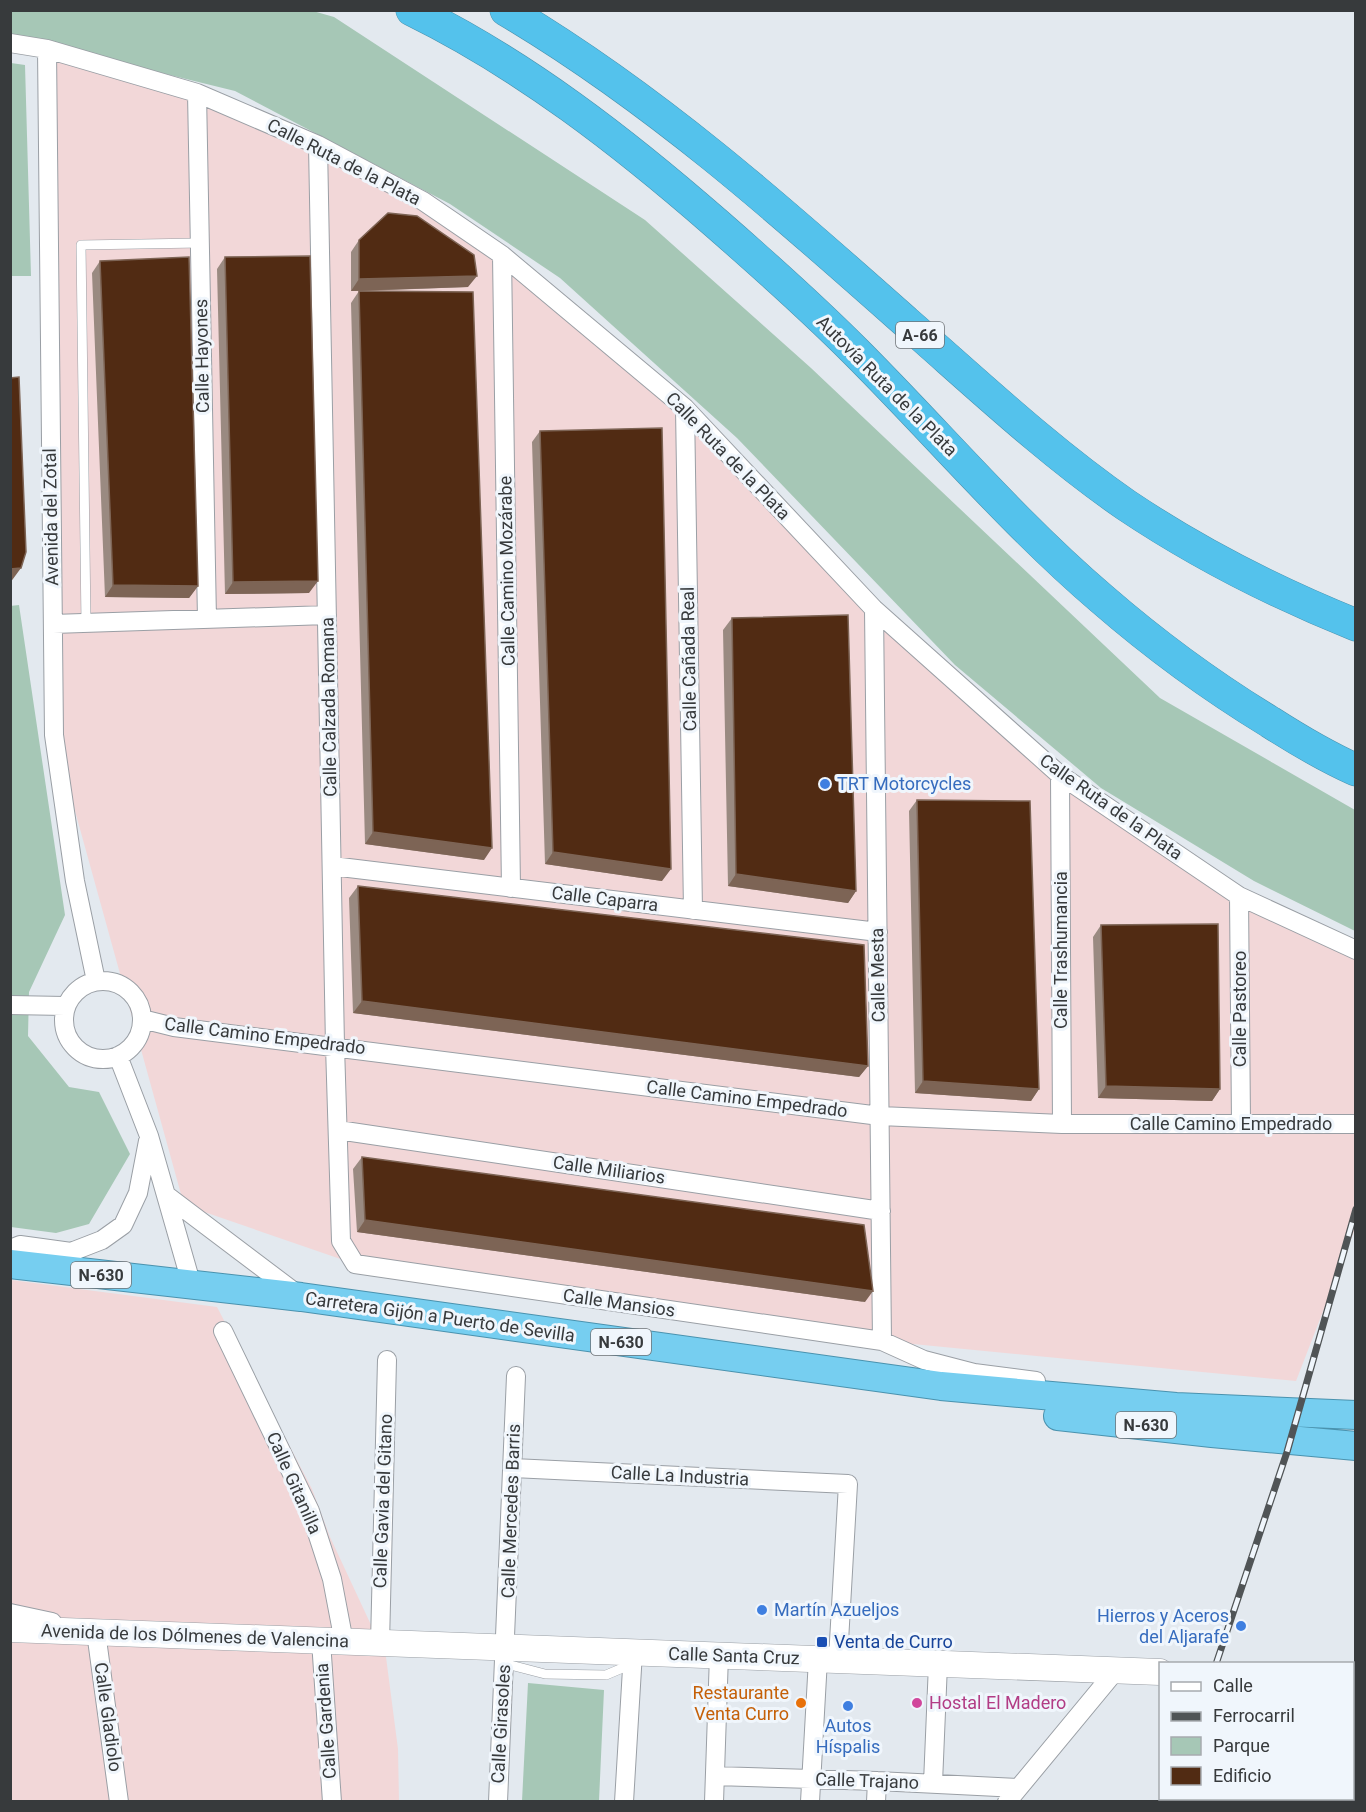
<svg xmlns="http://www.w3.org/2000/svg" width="1366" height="1812" font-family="Roboto,sans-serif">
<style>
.industrial{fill:#f2d7d8}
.green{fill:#a6c7b6}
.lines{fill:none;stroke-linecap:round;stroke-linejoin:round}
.service-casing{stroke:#9a9fa5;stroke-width:10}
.minor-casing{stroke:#9a9fa5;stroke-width:20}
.secondary-casing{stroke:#9a9fa5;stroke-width:27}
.trunk-casing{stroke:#4a92ae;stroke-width:30}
.motorway-casing{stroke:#4a92ae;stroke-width:33}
.service{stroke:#fff;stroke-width:9}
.minor{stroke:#fff;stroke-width:18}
.secondary{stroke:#fff;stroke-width:26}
.trunk{stroke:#76cef0;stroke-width:28}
.motorway{stroke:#54c2ec;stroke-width:32}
.rail-casing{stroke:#505456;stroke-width:7}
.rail{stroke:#f0f6fc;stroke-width:4.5;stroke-dasharray:14;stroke-linecap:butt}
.wall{fill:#9a8a81}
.shaded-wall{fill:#7d6455}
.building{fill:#512b13;stroke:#7d6455;stroke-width:1.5}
.shop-dot{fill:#3f7fe0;stroke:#f0f6fc;stroke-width:2}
.transit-dot{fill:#1a4fb4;stroke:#f0f6fc;stroke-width:2}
.food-dot{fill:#e8710a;stroke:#f0f6fc;stroke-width:2}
.hotel-dot{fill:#d1479c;stroke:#f0f6fc;stroke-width:2}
.labels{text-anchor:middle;stroke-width:6;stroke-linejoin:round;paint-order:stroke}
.shield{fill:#f0f6fc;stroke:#6e7276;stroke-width:1.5}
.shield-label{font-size:16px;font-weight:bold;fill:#373a3c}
.street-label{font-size:18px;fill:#373a3c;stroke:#f0f6fc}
.shop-label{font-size:18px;fill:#366cbe;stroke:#f0f6fc;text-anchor:start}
.transit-label{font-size:18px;fill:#164399;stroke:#f0f6fc;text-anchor:start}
.food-label{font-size:18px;fill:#c56008;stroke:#f0f6fc;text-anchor:end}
.hotel-label{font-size:18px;fill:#b23c85;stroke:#f0f6fc;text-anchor:start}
</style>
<rect width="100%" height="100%" fill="#e3e9ef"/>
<path class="industrial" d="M 47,49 L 318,145 L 502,255 L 685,408 L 874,609 L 1060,775 L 1239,896 L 1355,950 L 1355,1229 L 1296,1381 L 882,1341 L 355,1264 L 184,1205 L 54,735 Z
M 11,1280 L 217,1307 L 312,1489 L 330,1537 L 386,1657 L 398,1749 L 399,1801 L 11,1802 Z"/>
<path class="green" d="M 11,11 L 313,11 L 334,17 L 645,220 L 811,368 L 1160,698 L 1355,810 L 1355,931 L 1254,881 L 1101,788 L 955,665 L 737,438 L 560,278 L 450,204 L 235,91 L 11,36 Z
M 11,63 L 25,65 L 31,276 L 11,276 Z
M 19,605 L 65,915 L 29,992 L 28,1036 L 69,1087 L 99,1092 L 130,1154 L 89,1224 L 56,1233 L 11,1227 L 10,606 Z
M 528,1683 L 604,1690 L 599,1801 L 522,1801 Z
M 1353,1708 L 1356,1709 L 1355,1801 L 1218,1801 L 1219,1798 L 1352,1798 Z"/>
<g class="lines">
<defs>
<path id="service" d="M 86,623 L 81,245 L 200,243
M 503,1663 L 545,1674 L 606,1675 L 632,1664"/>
<path id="minor" d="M 10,43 L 47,49 L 197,93 L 318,145 L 423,201 L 502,255 L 685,408 L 874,609 L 1060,775 L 1239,896 L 1356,950
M 47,49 L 54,735 L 75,881 L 96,981
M 197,93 L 207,619
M 318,145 L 335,1046 L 341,1241 L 355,1264 L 882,1341 L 924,1360 L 974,1373 L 1036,1381
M 502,255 L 511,888
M 685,408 L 693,910
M 874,609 L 882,1341
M 53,624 L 327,615
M 1060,775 L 1062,1124
M 332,866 L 878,932
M 1239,896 L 1241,1123
M64 1020a39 39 0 1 1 78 0a39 39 0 1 1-78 0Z
M 10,1005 L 65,1006
M 142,1019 L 174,1027 L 880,1116 L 1062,1124 L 1356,1124
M 118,1056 L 149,1136 L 192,1286
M 338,1130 L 881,1211
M 166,1195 L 297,1294
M 10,1249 L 20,1245 L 71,1252 L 102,1240 L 123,1225 L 138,1193 L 148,1141
M 223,1331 L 310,1511 L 332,1579 L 344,1642
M 513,1468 L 848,1484 L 838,1659
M 10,1613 L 52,1622
M 96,1632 L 119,1802
M 321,1641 L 332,1802
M 380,1643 L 387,1360
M 715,1776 L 877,1781 L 1018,1788
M 933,1783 L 938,1664
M 498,1802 L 516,1376
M 624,1802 L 633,1652
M 714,1802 L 719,1655
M 810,1802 L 818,1659
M 876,1802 L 877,1781
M 1007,1802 L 1117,1669
M 1199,1802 L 1201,1798"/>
<path id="secondary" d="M 10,1629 L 1160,1672
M 1352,1685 L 1356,1685"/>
<path id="trunk" d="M 10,1264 L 301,1297 L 941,1386 L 1176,1407 L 1356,1415
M 1058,1416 L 1212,1433 L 1356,1446"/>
<path id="motorway" d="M 412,10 C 524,65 623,142 717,224 C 764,265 812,308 856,352 C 938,434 1014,524 1102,599 C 1155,645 1211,686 1270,722 C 1298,740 1325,756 1356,770
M 506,10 C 653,97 780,210 906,322 C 978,385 1048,451 1126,505 C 1199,554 1274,592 1356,625"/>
</defs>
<use href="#service" class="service-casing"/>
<use href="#minor" class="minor-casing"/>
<use href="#secondary" class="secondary-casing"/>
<use href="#trunk" class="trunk-casing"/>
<use href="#motorway" class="motorway-casing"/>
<use href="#service" class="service"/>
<use href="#minor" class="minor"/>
<use href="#secondary" class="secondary"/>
<use href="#trunk" class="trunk"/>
<use href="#motorway" class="motorway"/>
<defs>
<path id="rail" d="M 1216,1664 L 1287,1452 L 1356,1209
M 1163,1802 L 1164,1798"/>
</defs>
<use href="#rail" class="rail-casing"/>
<use href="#rail" class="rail"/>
</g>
<path class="wall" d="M 359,240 L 468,287 L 362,291 L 484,860 L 365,844 L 351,303 L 359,291 L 351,291 L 351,252 Z
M 225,257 L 309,593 L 225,594 L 217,269 Z
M 100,261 L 198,586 L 189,598 L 105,597 L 92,273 Z
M 540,431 L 662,881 L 545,864 L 532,442 Z
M 732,618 L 856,891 L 848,903 L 728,886 L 723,630 Z
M 917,800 L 1039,1089 L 1031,1101 L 915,1093 L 909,811 Z
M 358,886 L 868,1066 L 859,1077 L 353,1013 L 349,898 Z
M 1101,925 L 1220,1089 L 1212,1101 L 1098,1098 L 1093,937 Z
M 362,1157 L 865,1302 L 357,1232 L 353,1169 Z"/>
<path class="shaded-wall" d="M 477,276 L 468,287 L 351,291 L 359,279 Z
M 21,568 L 10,583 L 10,569 Z
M 318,581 L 309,593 L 225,594 L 233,582 Z
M 113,585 L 198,586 L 189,598 L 105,597 Z
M 373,832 L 492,848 L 484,860 L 365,844 Z
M 553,852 L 671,869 L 662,881 L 545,864 Z
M 736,874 L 856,891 L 848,903 L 728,886 Z
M 362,1001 L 868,1066 L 859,1077 L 353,1013 Z
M 923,1081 L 1039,1089 L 1031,1101 L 915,1093 Z
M 1106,1086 L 1220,1089 L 1212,1101 L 1098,1098 Z
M 365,1220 L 873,1291 L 865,1302 L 357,1232 Z"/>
<path class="building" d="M 388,213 L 417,216 L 474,255 L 477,276 L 359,279 L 359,240 Z
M 310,256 L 318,581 L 233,582 L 225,257 Z
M 189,257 L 198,586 L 113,585 L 100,261 Z
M 359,291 L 473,292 L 492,848 L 373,832 Z
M 19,377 L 26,552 L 21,568 L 10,569 L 10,378 Z
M 662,428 L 671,869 L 553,852 L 540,431 Z
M 848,615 L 856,891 L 736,874 L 732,618 Z
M 917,800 L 1030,801 L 1039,1089 L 923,1081 Z
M 358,886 L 864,945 L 868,1066 L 362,1001 Z
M 1218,924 L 1220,1089 L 1106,1086 L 1101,925 Z
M 362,1157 L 864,1225 L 873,1291 L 365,1220 Z"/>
<g class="shop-dot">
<circle cx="825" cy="784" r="6"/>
<circle cx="762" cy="1610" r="6"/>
<circle cx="1241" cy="1626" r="6"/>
<circle cx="848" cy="1706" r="6"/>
</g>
<rect class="transit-dot" x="816" y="1636" width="12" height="12" rx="3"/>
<circle class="food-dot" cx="801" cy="1703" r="6"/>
<circle class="hotel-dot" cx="917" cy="1703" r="6"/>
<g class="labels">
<g class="shield">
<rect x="896" y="322" width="48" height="26" rx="4.5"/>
<rect x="71" y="1262" width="60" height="26" rx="4.5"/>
<rect x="591" y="1329" width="60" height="26" rx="4.5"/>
<rect x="1116" y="1412" width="60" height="26" rx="4.5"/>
</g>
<g class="shield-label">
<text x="920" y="341">A-66</text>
<text x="101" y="1281">N-630</text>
<text x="621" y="1348">N-630</text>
<text x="1146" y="1431">N-630</text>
</g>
<g class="street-label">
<text transform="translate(344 162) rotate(27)" y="6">Calle Ruta de la Plata</text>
<text transform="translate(202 356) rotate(-91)" y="6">Calle Hayones</text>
<text transform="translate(887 386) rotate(45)" y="6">Autovía Ruta de la Plata</text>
<text transform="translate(728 456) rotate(46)" y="6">Calle Ruta de la Plata</text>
<text transform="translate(51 517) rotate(-91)" y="6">Avenida del Zotal</text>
<text transform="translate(507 571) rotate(-91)" y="6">Calle Camino Mozárabe</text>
<text transform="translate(689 659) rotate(-91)" y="6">Calle Cañada Real</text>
<text transform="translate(329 707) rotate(-91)" y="6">Calle Calzada Romana</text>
<text transform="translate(1111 807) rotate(35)" y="6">Calle Ruta de la Plata</text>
<text transform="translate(605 899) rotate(7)" y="6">Calle Caparra</text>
<text transform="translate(1061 950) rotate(-90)" y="6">Calle Trashumancia</text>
<text transform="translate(878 975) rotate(-91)" y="6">Calle Mesta</text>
<text transform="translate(1240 1009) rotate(-90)" y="6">Calle Pastoreo</text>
<text transform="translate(265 1036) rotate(7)" y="6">Calle Camino Empedrado</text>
<text transform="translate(747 1099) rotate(7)" y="6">Calle Camino Empedrado</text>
<text x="1231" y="1130">Calle Camino Empedrado</text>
<text transform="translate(609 1170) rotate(8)" y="6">Calle Miliarios</text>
<text transform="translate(619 1303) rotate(8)" y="6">Calle Mansios</text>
<text transform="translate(440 1317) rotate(8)" y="6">Carretera Gijón a Puerto de Sevilla</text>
<text transform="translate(680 1476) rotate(3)" y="6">Calle La Industria</text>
<text transform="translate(294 1483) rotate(66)" y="6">Calle Gitanilla</text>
<text transform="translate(383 1501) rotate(-88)" y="6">Calle Gavia del Gitano</text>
<text transform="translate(511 1511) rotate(-88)" y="6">Calle Mercedes Barris</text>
<text transform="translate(195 1636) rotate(2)" y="6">Avenida de los Dólmenes de Valencina</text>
<text transform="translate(734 1656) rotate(2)" y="6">Calle Santa Cruz</text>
<text transform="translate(108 1717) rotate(82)" y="6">Calle Gladiolo</text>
<text transform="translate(326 1721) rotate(-94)" y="6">Calle Gardenia</text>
<text transform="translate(501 1724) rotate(-87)" y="6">Calle Girasoles</text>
<text transform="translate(867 1781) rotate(2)" y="6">Calle Trajano</text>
</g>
<g class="shop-label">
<text x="837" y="790">TRT Motorcycles</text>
<text x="774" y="1616">Martín Azueljos</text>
<text x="1229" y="1622" text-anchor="end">Hierros y Aceros<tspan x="1229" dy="21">del Aljarafe</tspan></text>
<text x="848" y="1732" text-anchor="middle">Autos<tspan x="848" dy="21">Híspalis</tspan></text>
</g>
<g class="transit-label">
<text x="834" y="1648">Venta de Curro</text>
</g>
<g class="food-label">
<text x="789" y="1699">Restaurante<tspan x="789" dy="21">Venta Curro</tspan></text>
</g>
<g class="hotel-label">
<text x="929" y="1709">Hostal El Madero</text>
</g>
</g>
<rect width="1366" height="1812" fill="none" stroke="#373a3c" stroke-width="24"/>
<rect x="1159" y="1662" width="195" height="138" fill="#f0f6fc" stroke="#a6abaf" stroke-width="1.5"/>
<rect x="1171" y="1682" width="30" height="9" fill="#ffffff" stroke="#a6abaf" stroke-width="1.5"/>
<text x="1213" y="1692" font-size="18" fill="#373a3c">Calle</text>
<rect x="1171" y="1712" width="30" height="9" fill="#505456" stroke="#a6abaf" stroke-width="1.5"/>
<text x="1213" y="1722" font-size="18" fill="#373a3c">Ferrocarril</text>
<rect x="1171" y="1737" width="30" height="18" fill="#a6c7b6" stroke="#a6abaf" stroke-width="1.5"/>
<text x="1213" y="1752" font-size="18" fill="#373a3c">Parque</text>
<rect x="1171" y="1767" width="30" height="18" fill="#512b13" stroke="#a6abaf" stroke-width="1.5"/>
<text x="1213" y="1782" font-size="18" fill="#373a3c">Edificio</text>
</svg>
